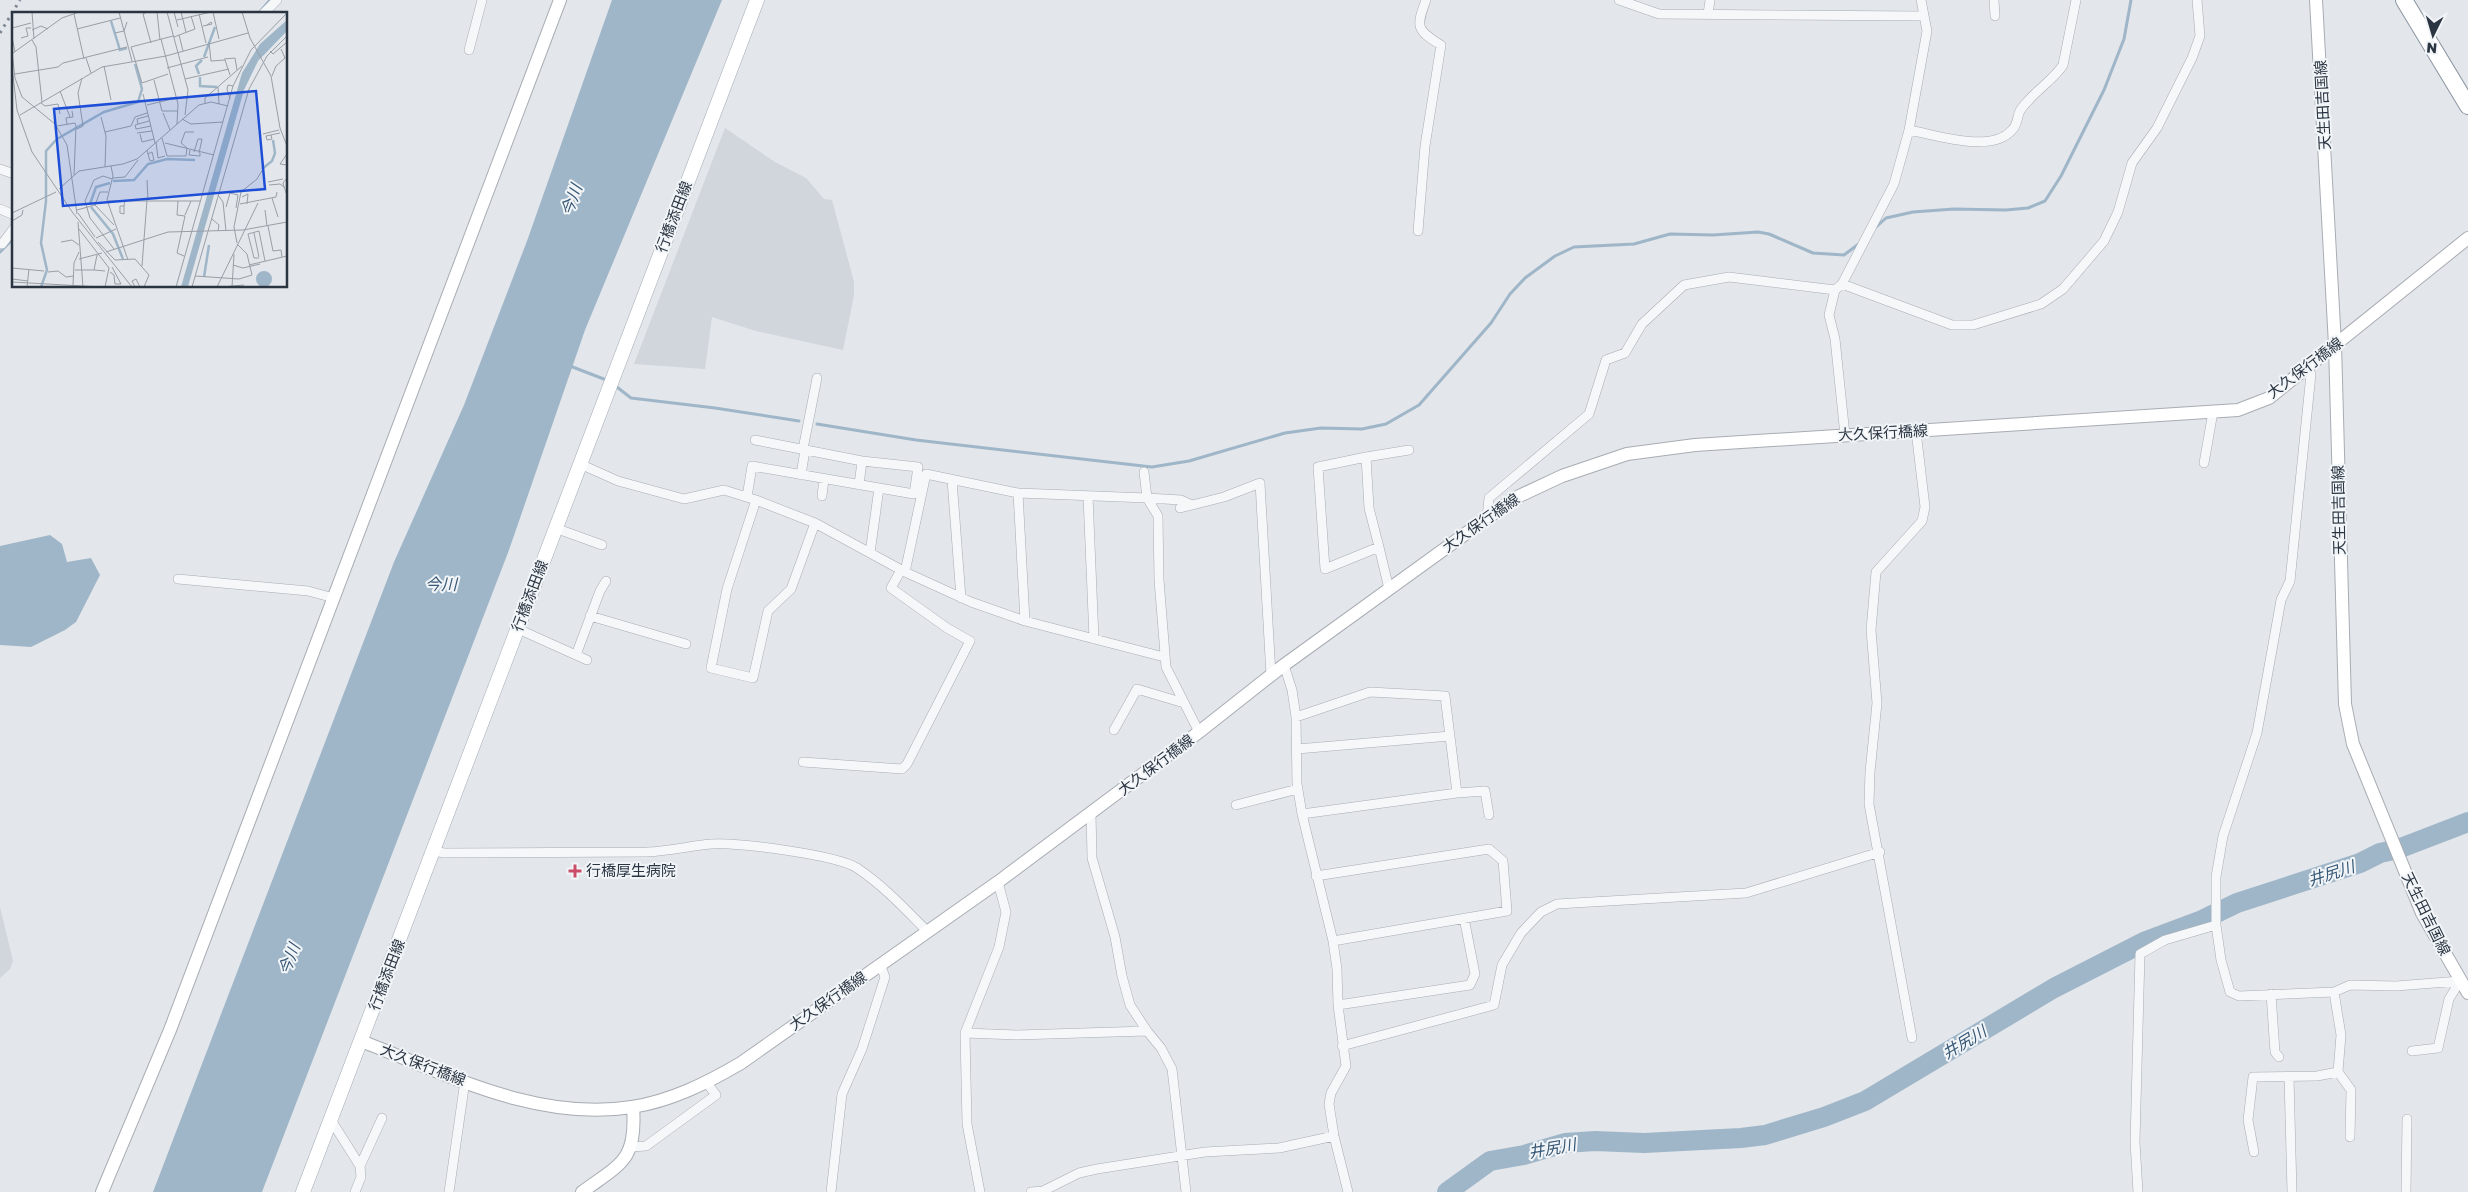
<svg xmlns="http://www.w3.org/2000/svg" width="2468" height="1192" font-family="'Golos Text','Noto Sans JP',sans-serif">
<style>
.built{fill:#d1d5dc}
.water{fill:#9fb6c9}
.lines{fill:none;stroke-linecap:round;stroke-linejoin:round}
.stream{stroke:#9fb6c9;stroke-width:3}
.river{stroke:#9fb6c9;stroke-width:20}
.street-casing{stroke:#a8adb4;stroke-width:10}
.secondary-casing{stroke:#a8adb4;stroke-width:14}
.primary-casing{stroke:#a2abb6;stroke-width:15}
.highway-casing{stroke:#8a95a1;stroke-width:18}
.street{stroke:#f5f7f9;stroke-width:9}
.secondary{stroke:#fff;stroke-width:12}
.primary{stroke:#fff;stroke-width:14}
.highway{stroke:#fff;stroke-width:16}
.rail{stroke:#7c8794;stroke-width:3;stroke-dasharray:2.5 5;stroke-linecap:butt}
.poi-dot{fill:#cb4c68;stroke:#f2f5f8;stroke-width:2}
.labels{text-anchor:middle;stroke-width:4;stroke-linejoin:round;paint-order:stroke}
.street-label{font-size:15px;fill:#2b3542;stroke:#f2f5f8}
.poi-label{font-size:15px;fill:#2b3542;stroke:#f2f5f8;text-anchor:start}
.water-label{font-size:16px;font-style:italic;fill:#365775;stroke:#f2f5f8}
.inset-river{fill:none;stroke:#9fb6c9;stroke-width:2.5}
.inset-road{fill:none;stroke:#999fa7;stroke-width:1}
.view{fill:#1d4ed8;fill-opacity:0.15;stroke:#1d4ed8;stroke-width:2.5}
.inset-edge{fill:none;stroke:#2b3542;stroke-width:2.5}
</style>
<rect width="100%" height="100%" fill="#e3e6ea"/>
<path class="built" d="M 725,128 L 775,162 L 806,178 L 824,199 L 832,200 L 854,282 L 854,295 L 843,350 L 756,331 L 712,317 L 705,369 L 634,364 Z
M 0,907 L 13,961 L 10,969 L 0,978 Z"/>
<path class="water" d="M 612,0 L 722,0 L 585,330 L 509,550 L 262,1192 L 153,1192 L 394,562 L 464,405 L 527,241 Z
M 50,535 L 62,544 L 67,562 L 91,558 L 100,575 L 76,622 L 65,630 L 31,647 L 0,645 L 0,546 Z"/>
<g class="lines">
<path class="stream" d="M 258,14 L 270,0
M 1875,228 L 1886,218 L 1913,212 L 1954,209 L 2006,210 L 2028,208 L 2045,201 L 2061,176 L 2104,90 L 2124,39 L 2131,0
M 0,252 L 12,240 L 13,234
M 570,366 L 609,381
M 613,384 L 631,398 L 715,408 L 799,421
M 817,424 L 916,440 L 1152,467 L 1189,461 L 1285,433 L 1321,428 L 1362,429 L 1386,424 L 1419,405 L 1491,323 L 1510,294 L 1525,278 L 1555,256 L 1574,247 L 1634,244 L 1670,234 L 1713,235 L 1758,232 L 1769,234 L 1813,253 L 1844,255 L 1860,243"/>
<path class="river" d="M 1447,1192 L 1490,1161 L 1524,1155 L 1565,1143 L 1595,1141 L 1644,1143 L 1741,1138 L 1765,1135 L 1824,1117 L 1865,1101 L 2054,988 L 2146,941 L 2202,920 L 2237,903 L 2360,863 L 2380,853 L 2398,849 L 2468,822"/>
<defs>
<path id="street" d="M 1619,0 L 1659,14 L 1923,16
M 1994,0 L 1995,16
M 263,14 L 277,0
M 1708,14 L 1710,0
M 469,50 L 482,0
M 1909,130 C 1937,135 1991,154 2012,130 C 2017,126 2017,119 2019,113 C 2021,108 2025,104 2028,101 C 2039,88 2054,79 2063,65 L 2076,0
M 0,169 L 14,174
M 0,209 L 14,215
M 1418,231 L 1425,146 L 1441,45 C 1416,30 1416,27 1426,0
M 2,244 L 14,228
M 1842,284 L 1952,325 L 1973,325 L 2041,304 L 2063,289 L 2104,241 L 2118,212 L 2132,163 L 2157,128 L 2192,58 L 2200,36 L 2197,0
M 2305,367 L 2311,374 L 2290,581 L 2281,600 L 2257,733 L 2223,836 L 2216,877 L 2216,925 L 2221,960 L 2230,992 L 2239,996 L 2334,992 L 2350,985 L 2396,986 L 2460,981
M 1845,435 L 1835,339 L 1829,315 L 1835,290 L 1842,284 L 1894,184 L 1909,130 L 1927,31 L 1921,0
M 755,440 L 862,461
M 803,449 L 817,378
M 1366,457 L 1409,450
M 2204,463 L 2213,412
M 580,464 L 618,481 L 684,499 L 724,490 L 756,500 L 815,523 L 905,572 L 971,602 L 1025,621 L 1164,657
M 1144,472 L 1147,498 L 1181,500 L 1192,505
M 801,475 L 805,450
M 952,480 L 961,598
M 859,485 L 862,461 L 918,467 L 914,494 L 879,488
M 1018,493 L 1025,621
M 822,496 L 824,479
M 1088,496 L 1094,639
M 747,497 L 752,466 L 879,488 L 870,553
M 756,500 L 727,589 L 711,668 L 753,678 L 768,611 L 791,589 L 815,523
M 1180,508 L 1224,497 L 1260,483 L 1271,675
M 1487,517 L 1489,498 L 1589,414 L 1606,360 L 1625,353 L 1642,324 L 1684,285 L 1729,277 L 1835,290
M 555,528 L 602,545
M 1379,547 L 1369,508 L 1366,457 L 1318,467 L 1325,569 L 1379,547 L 1389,589
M 905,572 L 926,474 L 1018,493 L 1147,498 L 1158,516 L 1159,580 L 1166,667 L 1199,732
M 178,579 L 308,591 L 334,598
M 590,616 L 686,644
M 518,629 L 587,660
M 576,655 L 600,591 L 606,581
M 1284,665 L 1292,690 L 1296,717 L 1297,784 L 1302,814 L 1333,941 L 1337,969 L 1338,1005 L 1346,1066 L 1331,1093 L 1329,1104 L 1334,1136 L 1348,1192
M 1296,717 L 1370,692 L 1445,696 L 1457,793
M 1114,730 L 1137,689 L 1184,703
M 1297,749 L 1450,736
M 803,762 L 902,769 L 907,764 L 970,641 L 947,628 L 891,588 L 901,570
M 1236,805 L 1298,789
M 1091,813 L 1092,858 L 1115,937 L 1122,976 L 1130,1005 L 1147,1031
M 1302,814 L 1457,793 L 1485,791 L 1489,815
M 434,851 L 444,853 L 647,852 C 669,851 690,846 711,844 C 737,842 837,855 857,868 C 884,886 906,910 928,932
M 1316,876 L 1489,849 L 1503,861 L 1507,911 L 1333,941
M 2271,994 L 2275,1052 L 2279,1057
M 1338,1005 L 1470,985 L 1475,974 L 1464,918
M 965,1033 L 1017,1035 L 1147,1031 L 1161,1048 L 1172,1069 L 1186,1192
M 1912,1038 L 1869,804 L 1870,772 L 1877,703 L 1871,630 L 1876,572 L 1922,521 L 1925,507 L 1916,431
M 1342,1046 L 1494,1005 L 1502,965 L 1521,933 L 1541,912 L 1557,904 L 1746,893 L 1880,852
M 2412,1051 L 2438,1048 L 2449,999 L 2460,981
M 2338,1072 L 2351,1090 L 2350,1137
M 2289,1077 L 2292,1192
M 331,1120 L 360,1166 L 361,1177 L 355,1192
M 632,1147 L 646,1146 L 716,1095 L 707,1083
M 2254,1152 L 2248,1120 L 2253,1077 L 2317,1076 L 2338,1072 L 2341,1035 L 2334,992
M 360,1166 L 382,1118
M 449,1192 L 465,1081
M 831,1192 L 842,1094 L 862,1049 L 885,977 L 880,964
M 980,1192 L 967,1124 L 965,1033 L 999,947 L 1006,912 L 998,882
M 1031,1192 L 1043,1191 L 1079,1173 L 1097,1169 L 1205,1152 L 1279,1148 L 1334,1136
M 2138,1192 L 2135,1142 L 2140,954 L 2165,940 L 2216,925
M 2406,1192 L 2407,1119"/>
<path id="secondary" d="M 2316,0 L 2335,345 L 2345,704 L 2353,744 L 2411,886 L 2422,913 L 2468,993
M 361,1041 C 447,1074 537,1122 632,1107 C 671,1101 707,1083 741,1063 L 998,882 L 1199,732 L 1284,665 L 1515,498 L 1562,476 L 1627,454 L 1695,445 L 2238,410 L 2269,398 L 2468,238
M 102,1192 L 170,1030 L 560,0
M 582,1192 C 622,1163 637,1160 633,1107"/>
<path id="primary" d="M 303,1192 L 757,0"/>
<path id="highway" d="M 2404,0 L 2468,106"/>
</defs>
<use href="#street" class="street-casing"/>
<use href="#secondary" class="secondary-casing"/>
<use href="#primary" class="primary-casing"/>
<use href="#highway" class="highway-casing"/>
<use href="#street" class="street"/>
<use href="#secondary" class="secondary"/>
<use href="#primary" class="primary"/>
<use href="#highway" class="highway"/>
<path class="rail" d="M 0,33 L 20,0"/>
</g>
<path class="poi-dot" d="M572.5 863.5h5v5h5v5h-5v5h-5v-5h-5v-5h5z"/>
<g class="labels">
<g class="street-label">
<text transform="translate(2323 105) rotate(-93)" y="5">天生田吉国線</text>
<text transform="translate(674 217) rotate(-69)" y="5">行橋添田線</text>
<text transform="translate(2305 368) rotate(-37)" y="5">大久保行橋線</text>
<text transform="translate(1883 433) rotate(-3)" y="5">大久保行橋線</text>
<text transform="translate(2339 510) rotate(-91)" y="5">天生田吉国線</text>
<text transform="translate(1481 523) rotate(-35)" y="5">大久保行橋線</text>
<text transform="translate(530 596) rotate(-69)" y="5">行橋添田線</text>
<text transform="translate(1156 765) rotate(-37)" y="5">大久保行橋線</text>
<text transform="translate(2426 914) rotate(64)" y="5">天生田吉国線</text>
<text transform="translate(387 975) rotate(-69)" y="5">行橋添田線</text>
<text transform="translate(828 1001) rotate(-35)" y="5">大久保行橋線</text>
<text transform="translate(423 1065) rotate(21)" y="5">大久保行橋線</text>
</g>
<g class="poi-label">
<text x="586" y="876">行橋厚生病院</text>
</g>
<g class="water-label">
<text transform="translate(571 200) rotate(-70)" y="6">今川</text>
<text x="441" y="590">今川</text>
<text transform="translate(2331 873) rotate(-18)" y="6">井尻川</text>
<text transform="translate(289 959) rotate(-69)" y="6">今川</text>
<text transform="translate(1964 1042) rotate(-31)" y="6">井尻川</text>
<text transform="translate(1552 1148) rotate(-10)" y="6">井尻川</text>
</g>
</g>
<g transform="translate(12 12)">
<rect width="275" height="275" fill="#e3e6ea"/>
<path d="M 275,8 L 275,19 L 246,49 L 232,78 L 177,271 L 176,275 L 169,275 L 230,61 L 248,32 ZM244 267a8 8 0 1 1 16 0a8 8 0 1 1-16 0Z" fill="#9fb6c9"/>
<path class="inset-river" d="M 99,9 L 108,38 L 115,36M 192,45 L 203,15M 187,62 L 184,54 L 190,48M 188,65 L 188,74 L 205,75M 250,157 L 260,149 L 263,141 L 261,128M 101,169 L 122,168 L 136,152 L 155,147 L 183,148M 78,192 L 84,175 L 98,171M 79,195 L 101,222 L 111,247M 192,265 L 197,233M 29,275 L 35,258 L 29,231 L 34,189 L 34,139 L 45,127 L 92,100 L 126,90 L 130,77 L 123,52"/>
<path class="inset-road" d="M 20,0 L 22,27M 107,0 L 120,49M 135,0 L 131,2 L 139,31M 145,0 L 148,28M 155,0 L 176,78 L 173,103M 162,0 L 166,15M 169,0 L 174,20M 201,0 L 207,27M 230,0 L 238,26 L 259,64 L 268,116 L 275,134M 62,2 L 72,47M 187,2 L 194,31M 165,8 L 199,0M 191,14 L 200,12 L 199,10 L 195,13M 0,16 L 19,11M 65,17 L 108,6M 20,18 L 29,14 L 36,17M 103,21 L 112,19 L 115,10M 167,23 L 171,39M 0,25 L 3,40M 162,25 L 183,17 L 179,4M 9,26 L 16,24 L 14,16 L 19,16M 149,27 L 166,92 L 165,112M 20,28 L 24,35 L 30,90M 197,30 L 199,49 L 213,48 L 218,63M 258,39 L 261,42 L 275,30M 0,40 L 3,66 L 10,85 L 43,112 L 55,133 L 65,202M 1,41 L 50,6 L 67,0M 74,46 L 79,61M 212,47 L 223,46 L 225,58M 92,54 L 99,88M 0,55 L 5,98 L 20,140 L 61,201 L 120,275M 155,56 L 196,45M 3,62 L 46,55 L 51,51 L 115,35M 156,62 L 130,71 L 119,35 L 161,24M 260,64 L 264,54 L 273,46 L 269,37M 173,67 L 217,57M 142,68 L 150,99 L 166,99M 206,75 L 207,92M 48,79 L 58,105M 131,82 L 143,131M 218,87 L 215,77 L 216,73 L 221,74M 29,91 L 33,94 L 46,92 L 48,102M 193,91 L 193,86 L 230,54M 135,93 L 164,86M 151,101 L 158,118M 8,103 L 90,55 L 154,44 L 236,21M 89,105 L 94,124 L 93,155M 170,107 L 179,112 L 211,110M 137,109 L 123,113 L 124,117 L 139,114M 55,112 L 54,106 L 61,105 L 60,99M 126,112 L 125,107 L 136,104M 45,114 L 63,111 L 64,114 L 62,163M 65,117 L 71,114 L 66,81 L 70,66M 93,120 L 119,114 L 123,105 L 135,101M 125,121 L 140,119M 128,122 L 130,130 L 142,127M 251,122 L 267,118M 259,123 L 260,127 L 255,128 L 254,124 L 268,121M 150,126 L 155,144 L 174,144 L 175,136M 144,130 L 146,146 L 153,144M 153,131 L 202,143M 175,136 L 169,131 L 173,120 L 182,120M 135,138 L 136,142 L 140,140 L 142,148 L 138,149 L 136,142M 178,138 L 177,143 L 188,144 L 188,141M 182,140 L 186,127 L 190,127 L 187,141M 275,142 L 268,152 L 275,153M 99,154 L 101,164 L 95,188 L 116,248M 101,166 L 113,165 L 126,148M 100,167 L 91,164 L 82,168 L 73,189 L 78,206 L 102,237M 135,168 L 136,188M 256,170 L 271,167M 257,173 L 268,172 L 272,175M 47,177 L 67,159 L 111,152 L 125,147 L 187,93 L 199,90 L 216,94M 96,180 L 88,180 L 83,193 L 102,213M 274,181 L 271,171 L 275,166M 206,183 L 211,190 L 214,219M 230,185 L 236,182 L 235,192M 260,186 L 266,205M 96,189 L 189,189M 166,189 L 165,203 L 173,204 L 165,241 L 172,244M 228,192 L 264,185 L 265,180M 112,194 L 108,194 L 108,201 L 112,202 L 112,194 L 113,188M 214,195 L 218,181 L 226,183 L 224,196M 65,198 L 83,193M 253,198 L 255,214M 0,201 L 44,180M 66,201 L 83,225M 173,203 L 179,189M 200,207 L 207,213 L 206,219M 0,209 L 10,203 L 11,198M 66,210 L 71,275M 256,214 L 261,239 L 269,238 L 270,245M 67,217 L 97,256 L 93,275M 247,219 L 236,222 L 242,246 L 247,246M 247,219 L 253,249M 242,221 L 247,245M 84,226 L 104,217M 49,230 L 60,228 L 67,233M 86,230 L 103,248 L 123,247 L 137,263 L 132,275M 225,231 L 222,215 L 229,180 L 245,167 L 251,157M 94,240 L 156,220 L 231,218 L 275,210M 85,243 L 82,258 L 93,259M 67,247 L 90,241M 221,253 L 231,256 L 248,252M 237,253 L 275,244M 130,254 L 135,188M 0,256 L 32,259M 63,258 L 82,258M 36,260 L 46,259 L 54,265 L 62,264M 98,260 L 102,263 L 103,272 L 109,272 L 100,255M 183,264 L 227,267 L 240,263 L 235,242 L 225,232M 0,267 L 16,269M 0,270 L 88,275M 61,273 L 62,251 L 67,240M 15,275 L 17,257M 123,275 L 120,269 L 124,267 L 128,275M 164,275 L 221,74 L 239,38 L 275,1M 180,275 L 237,77 L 255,44 L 275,24M 205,275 L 246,191M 210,275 L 232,273M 220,275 L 222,242"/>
<path class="view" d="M 244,79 L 253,177 L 51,194 L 42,97 Z"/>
<rect width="275" height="275" class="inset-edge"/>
</g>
<g transform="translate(2433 35) rotate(185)" stroke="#f2f5f8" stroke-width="4" paint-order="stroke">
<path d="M0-4L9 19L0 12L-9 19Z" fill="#2b3542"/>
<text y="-8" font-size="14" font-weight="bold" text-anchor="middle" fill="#2b3542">N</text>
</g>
</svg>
